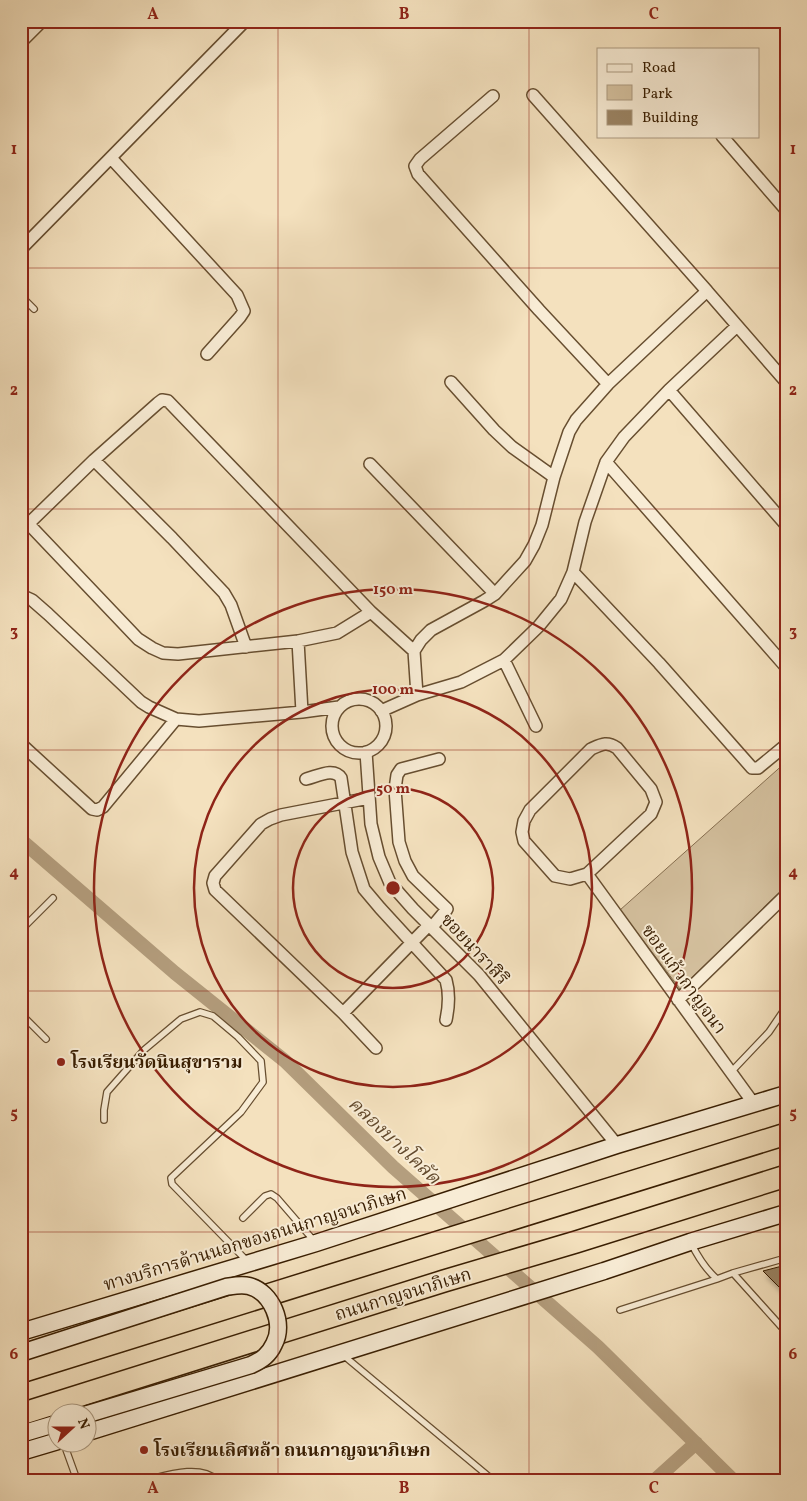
<svg xmlns="http://www.w3.org/2000/svg" width="807" height="1501" font-family="Vollkorn,'Noto Serif Thai',serif">
<style>
.green{fill:#d4c09e;stroke:#866e50}
.lines{fill:none;stroke-linecap:round;stroke-linejoin:round}
.canal{stroke:#b49e7e;stroke-width:14}
.building{fill:#9a8363;stroke:#381d01;filter:url(#shadow)}
.lane-casing{stroke:#674e30;stroke-width:8}
.street-casing{stroke:#674e30;stroke-width:14}
.secondary-casing{stroke:#381d01;stroke-width:19}
.highway-casing{stroke:#381d01;stroke-width:24}
.lane{stroke:#f8ecd5;stroke-width:5.5}
.street{stroke:#f8ecd5;stroke-width:11}
.secondary{stroke:#f8ecd5;stroke-width:16}
.highway{stroke:#f4e1be;stroke-width:21}
.secondary-bridge-casing{stroke:#381d01;stroke-width:19;stroke-linecap:butt}
.secondary-bridge{stroke:#f8ecd5;stroke-width:16}
.grid{fill:none;stroke:#8f2418;stroke-width:1;stroke-opacity:0.55}
.ring{fill:none;stroke:#8f2418;stroke-width:2.5}
.poi-dot{fill:#8f2418;stroke:#f8ecd5;stroke-width:2}
.labels{text-anchor:middle;stroke-width:4;stroke-linejoin:round;paint-order:stroke}
.street-label{font-size:18px;fill:#381d01;stroke:#f8ecd5}
.poi-label{font-size:18px;font-weight:bold;fill:#381d01;stroke:#f8ecd5;text-anchor:start}
.water-label{font-size:19px;font-style:italic;fill:#634a2d;stroke:#f8ecd5}
.centre{fill:#8f2418;stroke:#f8ecd5;stroke-width:2.5}
.ring-label{font-size:15px;text-anchor:middle;font-weight:bold;fill:#8f2418;stroke:#f8ecd5;stroke-width:4;stroke-linejoin:round;paint-order:stroke}
.neatline{fill:none;stroke:#8f2418;stroke-width:2}
.grid-label{font-size:16px;text-anchor:middle;font-weight:bold;fill:#8f2418}
</style>
<defs>
<filter id="shadow"><feDropShadow dx="3" dy="5.5" stdDeviation="2.5" flood-color="#0004"/></filter>
</defs>
<rect width="100%" height="100%" fill="#f4e1be"/>
<filter id="stains"><feTurbulence type="fractalNoise" baseFrequency=".004" numOctaves="4"/><feColorMatrix values="0 0 0 0 .2 0 0 0 0 .09 0 0 0 0 .02 0 0 0 .5 -.17"/></filter>
<radialGradient id="worn" r=".72"><stop offset=".6" stop-color="#630" stop-opacity="0"/><stop offset="1" stop-color="#630" stop-opacity=".3"/></radialGradient>
<path class="green" d="M 786,762 L 786,886 L 680,989 L 620,910 Z"/>
<g class="lines">
<path class="canal" d="M 21,840 L 175,973 L 285,1061 L 393,1167 L 598,1347 L 733,1480
M 655,1480 L 696,1443"/>
</g>
<path class="building" d="M 786,1265 L 786,1294 L 763,1271 Z"/>
<g class="lines">
<defs>
<path id="lane" d="M 21,296 L 34,309
M 21,930 L 53,898
M 21,1014 L 46,1039
M 731,1072 L 769,1032 L 786,1007
M 104,1120 L 104,1110 L 107,1092 L 144,1050 L 181,1019 L 200,1012 L 213,1016 L 238,1037 L 261,1061 L 263,1082 L 241,1112 L 171,1178 L 172,1184 L 247,1261
M 243,1218 L 265,1196 L 271,1194 L 277,1198 L 315,1242
M 691,1243 C 698,1257 705,1269 717,1279 L 733,1273 L 786,1332
M 733,1273 L 786,1258
M 620,1310 L 717,1279
M 343,1355 L 493,1480
M 64,1444 L 77,1480
M 147,1480 C 167,1475 200,1464 217,1480"/>
<path id="street" d="M 21,42 L 42,21
M 533,95 L 707,291 L 608,384
M 493,96 L 420,159 L 415,166 L 418,174 L 539,310 L 608,384 L 576,420 L 569,432 L 554,477
M 722,136 L 786,210
M 111,158 L 237,295 L 244,311 L 240,317 L 207,354
M 21,249 L 245,21
M 707,291 L 786,382
M 737,326 L 669,390 L 624,437 L 606,462 L 786,667
M 669,390 L 786,525
M 94,460 L 172,538 L 224,593 L 231,605 L 246,647
M 370,464 L 495,594
M 21,516 L 138,639 L 152,648 L 163,653 L 178,654 L 298,641 L 337,633 L 371,612
M 21,531 L 94,460 L 158,403 L 162,400 L 168,401 L 371,612 L 414,651 L 417,695 L 381,711
M 573,572 L 585,522 L 606,462
M 21,595 L 32,600 L 48,614 L 141,702 L 149,707 L 176,719 L 199,721 L 302,712 L 339,707
M 298,641 L 302,712
M 414,651 L 421,640 L 431,630 L 484,601 L 495,594 L 525,561 L 534,545 L 542,525 L 554,477 L 512,447 L 494,430 L 451,382
M 504,660 L 536,726
M 417,695 L 461,682 L 504,660 L 539,626 L 561,599 L 573,572 L 659,663 L 752,768 L 758,768 L 786,745
M332 726a27 27 0 1 1 54 0a27 27 0 1 1-54 0Z
M 21,744 L 92,809 L 97,810 L 103,807 L 176,719
M 366,752 L 371,824 L 379,857 L 390,883 L 413,909 L 479,975 L 617,1145
M 306,779 C 318,776 334,767 341,778 L 352,852 L 364,889 L 380,908 L 446,980 C 450,994 449,1006 446,1020
M 369,798 L 281,815 L 270,819 L 261,824 L 215,876 L 213,883 L 215,890 L 343,1013 L 376,1048
M 587,874 L 570,879 L 555,876 L 524,841 L 522,832 L 524,821 L 530,810 L 591,749 C 602,744 607,741 617,748 L 651,789 L 656,802 L 651,814 L 587,874 L 754,1104
M 432,927 L 447,909 L 413,876 L 405,861 L 399,842 L 395,789 L 397,775 L 401,769 L 439,759
M 678,1000 L 786,895
M 343,1013 L 429,925"/>
<path id="secondary" d="M 21,1332 L 316,1243 L 617,1145 L 786,1094
M 88,1432 L 604,1271 L 690,1242 L 786,1213
M 21,1434 L 58,1423
M 21,1452 L 58,1441"/>
<path id="highway" d="M 21,1372 C 276,1293 531,1212 786,1134
M 21,1414 L 444,1281 L 576,1242 L 786,1176"/>
</defs>
<use href="#lane" class="lane-casing"/>
<use href="#street" class="street-casing"/>
<use href="#secondary" class="secondary-casing"/>
<use href="#highway" class="highway-casing"/>
<use href="#lane" class="lane"/>
<use href="#street" class="street"/>
<use href="#secondary" class="secondary"/>
<use href="#highway" class="highway"/>
<defs>
<path id="secondary-bridge" d="M 21,1353 L 226,1287 C 233,1286 241,1284 249,1286 C 272,1292 285,1324 274,1344 C 269,1355 262,1360 251,1365 L 88,1414"/>
</defs>
<use href="#secondary-bridge" class="secondary-bridge-casing"/>
<use href="#secondary-bridge" class="secondary-bridge"/>
</g>
<path class="grid" d="M 278,21 L 278,1480M 529,21 L 529,1480M 21,268 L 786,268M 21,509 L 786,509M 21,750 L 786,750M 21,991 L 786,991M 21,1232 L 786,1232"/>
<g class="ring">
<circle cx="393" cy="888" r="100"/>
<circle cx="393" cy="888" r="199"/>
<circle cx="393" cy="888" r="299"/>
</g>
<g class="poi-dot">
<circle cx="61" cy="1062" r="5"/>
<circle cx="144" cy="1450" r="5"/>
</g>
<g class="labels">
<g class="street-label">
<text transform="translate(475 949) rotate(47)" y="6">ซอยนาราสิริ</text>
<text transform="translate(684 979) rotate(54)" y="6">ซอยแก้วกาญจนา</text>
<text transform="translate(255 1239) rotate(-17)" y="6">ทางบริการด้านนอกของถนนกาญจนาภิเษก</text>
<text transform="translate(403 1294) rotate(-17)" y="6">ถนนกาญจนาภิเษก</text>
</g>
<g class="poi-label">
<text x="71" y="1068">โรงเรียนวัดนินสุขาราม</text>
<text x="154" y="1456">โรงเรียนเลิศหล้า ถนนกาญจนาภิเษก</text>
</g>
<g class="water-label">
<text transform="translate(395 1140) rotate(43)" y="7">คลองบางโคลัด</text>
</g>
</g>
<circle cx="393" cy="888" r="8" class="centre"/>
<g class="ring-label">
<text x="393" y="594">150 m</text>
<text x="393" y="694">100 m</text>
<text x="393" y="793">50 m</text>
</g>
<rect width="807" height="1501" fill="none" stroke="#f4e1be" stroke-width="55"/>
<rect x="597" y="48" width="162" height="90" fill="#f8ecd5" stroke="#ab9980"/>
<rect x="607" y="64" width="25" height="8" fill="#f8ecd5" stroke="#ab9980"/>
<text x="642" y="72" font-size="15" fill="#381d01">Road</text>
<rect x="607" y="85" width="25" height="15" fill="#d4c09e" stroke="#ab9980"/>
<text x="642" y="98" font-size="15" fill="#381d01">Park</text>
<rect x="607" y="110" width="25" height="15" fill="#9a8363" stroke="#ab9980"/>
<text x="642" y="122" font-size="15" fill="#381d01">Building</text>
<g transform="translate(72 1428) rotate(69)"><circle r="24" fill="#f8ecd5" stroke="#ab9980"/>
<path d="M0-4L9 19L0 12L-9 19Z" fill="#8f2418"/>
<text y="-8" font-size="14" font-weight="bold" text-anchor="middle" fill="#381d01">N</text>
</g>
<rect x="28" y="28" width="752" height="1446" class="neatline"/>
<g class="grid-label">
<text x="153" y="19">A</text>
<text x="404" y="19">B</text>
<text x="654" y="19">C</text>
<text x="14" y="154">1</text>
<text x="793" y="154">1</text>
<text x="14" y="395">2</text>
<text x="793" y="395">2</text>
<text x="14" y="636">3</text>
<text x="793" y="636">3</text>
<text x="14" y="877">4</text>
<text x="793" y="877">4</text>
<text x="14" y="1118">5</text>
<text x="793" y="1118">5</text>
<text x="14" y="1359">6</text>
<text x="793" y="1359">6</text>
<text x="153" y="1493">A</text>
<text x="404" y="1493">B</text>
<text x="654" y="1493">C</text>
</g>
<rect width="100%" height="100%" filter="url(#stains)"/>
<rect width="100%" height="100%" fill="url(#worn)"/>
</svg>
